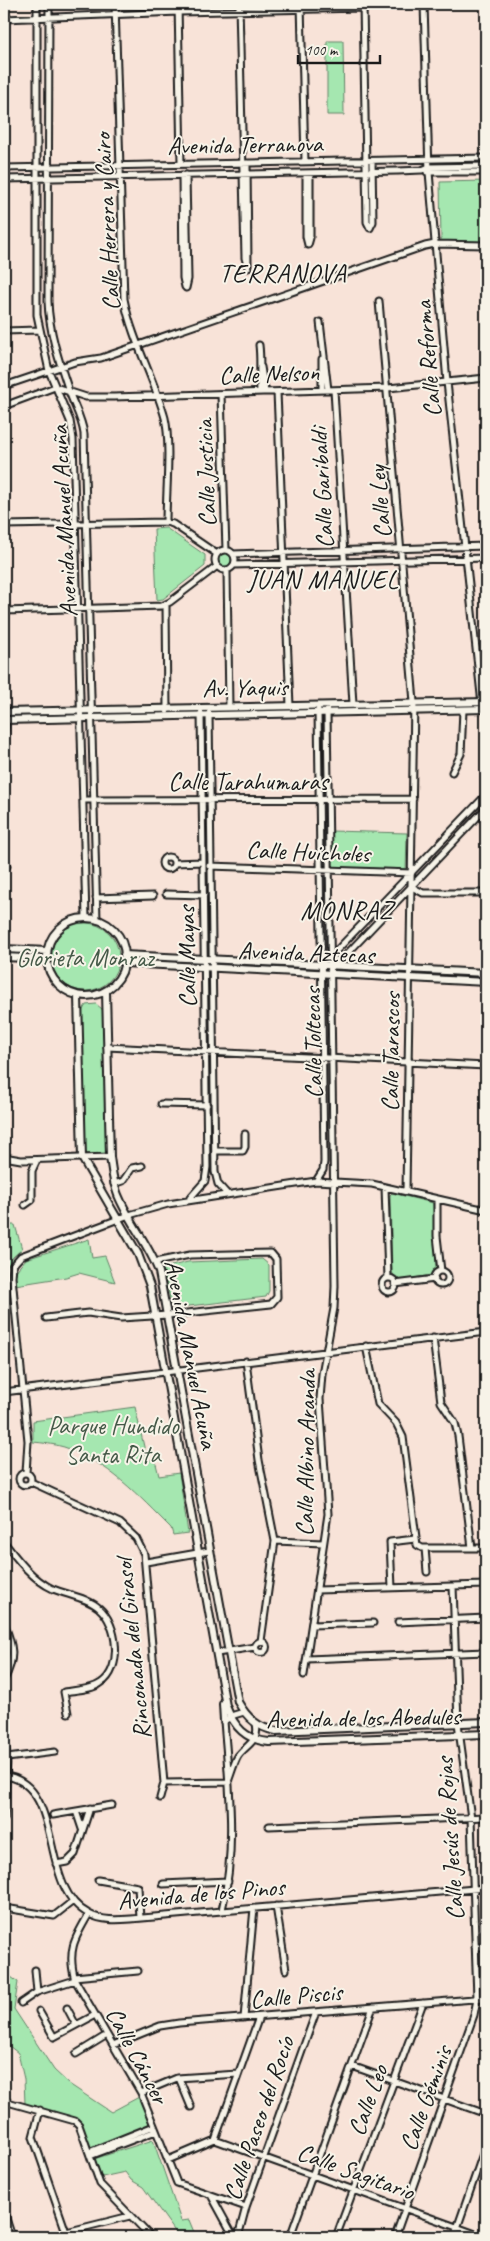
<svg xmlns="http://www.w3.org/2000/svg" width="490" height="2241" font-family="Caveat,sans-serif">
<style>
.green{fill:#a5e7b0;stroke:#608266}
.lines{fill:none;stroke-linecap:round;stroke-linejoin:round}
.minor-casing{stroke:#1c1c1c;stroke-width:9}
.tertiary-casing{stroke:#1c1c1c;stroke-width:10}
.minor{stroke:#f7f3e8;stroke-width:5}
.tertiary{stroke:#f7f3e8;stroke-width:6}
.labels{text-anchor:middle;stroke-width:4;stroke-linejoin:round;paint-order:stroke}
.street-label{font-size:25px;fill:#1c1c1c;stroke:#f7f3e8}
.park-label{font-size:25px;fill:#455948;stroke:#f7f3e8}
.neighbourhood-label{font-size:26px;letter-spacing:1px;fill:#1c1c1c;stroke:#f7f3e8}
</style>
<rect width="100%" height="100%" fill="#f8e3d8"/>
<filter id="ink" filterUnits="userSpaceOnUse"><feTurbulence type="fractalNoise" baseFrequency=".02" numOctaves="2"/><feDisplacementMap in="SourceGraphic" scale="10" xChannelSelector="R" yChannelSelector="G"/><feConvolveMatrix kernelMatrix="1 2 1 2 8 2 1 2 1" color-interpolation-filters="sRGB"/></filter>
<g filter="url(#ink)">
<path class="green" d="M 327,41 L 343,41 L 344,115 L 327,115 Z
M 486,181 L 486,242 L 441,241 L 440,182 Z
M 166,528 L 205,555 L 205,566 L 163,599 L 157,600 L 154,529 Z
M217 560a7 7 0 1 1 14 0a7 7 0 1 1-14 0Z
M 331,831 L 407,833 L 406,871 L 330,869 Z
M51 957a34 34 0 1 1 68 0a34 34 0 1 1-68 0Z
M 96,1004 L 102,1009 L 104,1014 L 106,1154 L 84,1154 L 81,1013 L 86,1005 Z
M 392,1193 L 433,1203 L 436,1269 L 431,1275 L 402,1280 L 395,1278 L 392,1272 L 390,1195 Z
M 4,1225 L 15,1225 L 22,1249 L 13,1257 L 5,1270 Z
M 89,1239 L 92,1258 L 105,1256 L 115,1282 L 79,1273 L 66,1277 L 15,1285 L 15,1272 L 26,1259 Z
M 262,1259 L 269,1265 L 269,1291 L 266,1297 L 172,1308 L 163,1268 L 188,1262 Z
M 135,1407 L 147,1460 L 155,1460 L 159,1476 L 179,1473 L 188,1533 L 173,1535 L 171,1528 C 139,1496 107,1461 64,1447 C 54,1444 43,1443 33,1442 L 33,1421 Z
M 4,1972 L 18,1982 L 14,2009 L 54,2070 L 69,2084 L 111,2112 L 139,2097 L 150,2125 L 90,2149 L 79,2119 L 25,2104 L 24,2079 L 18,2053 L 4,2042 Z
M 153,2140 L 181,2221 L 189,2220 L 196,2237 L 179,2237 L 143,2187 L 131,2180 L 125,2172 L 102,2177 L 94,2159 Z"/>
<g class="lines">
<defs>
<path id="minor" d="M 37,4 L 37,315 L 49,371 L 70,421 L 73,439 L 86,918
M 49,4 L 48,301 C 49,332 59,361 69,391 C 74,406 82,418 84,434 L 97,920
M 115,4 L 124,299 C 132,340 154,378 165,418 C 171,444 166,494 166,522
M 178,4 L 181,164
M 239,4 L 245,258 L 248,268
M 301,4 L 305,162
M 363,4 L 367,222 L 370,228
M 424,4 L 429,172 L 447,382 L 482,704
M 4,19 L 179,12 L 363,8 L 395,4
M 247,163 L 248,265
M 4,168 L 486,158
M 427,172 L 486,172
M 306,173 L 306,237 L 308,245
M 182,175 L 183,278 L 185,287
M 4,179 L 398,171 L 422,170 L 429,167 L 486,166
M 370,228 L 373,222 L 372,161
M 308,245 L 310,238 L 310,173
M 186,288 L 188,279 L 186,175
M 379,301 L 414,702 L 406,1191
M 320,322 L 328,390
M 4,331 L 39,330
M 259,345 C 261,362 259,376 260,392
M 261,367 L 265,392
M 4,386 L 75,362 L 101,358 L 425,246 L 435,244 L 486,245
M 322,390 L 322,359
M 334,390 L 353,704
M 277,392 L 290,706
M 221,394 L 226,550
M 4,406 L 55,387 L 86,397 L 114,397 L 388,388 L 486,378
M 4,525 L 166,522 L 173,524 L 217,554
M215 560a10 10 0 1 1 20 0a10 10 0 1 1-20 0Z
M 233,554 L 486,546
M 234,565 L 486,558
M 227,571 L 229,707
M 166,605 L 167,711
M 4,611 L 162,606 L 170,602 L 216,567
M 209,713 L 215,1172 L 218,1184 L 227,1194
M 4,744 L 6,720
M 452,772 L 461,754 L 463,710
M 84,800 L 413,799
M162 863a6 6 0 1 1 12 0a6 6 0 1 1-12 0Z
M 174,863 L 203,862
M 4,866 L 7,866
M 209,866 L 412,873
M 412,887 L 423,893 L 486,893
M 166,894 L 204,895
M 96,898 L 153,896
M 331,961 L 337,950 L 486,795
M 330,964 L 345,956 L 486,808
M 107,1047 L 486,1066
M 161,1104 L 207,1105
M 215,1151 L 243,1151 L 245,1147 L 245,1134
M 4,1157 L 21,1160 L 110,1157
M 316,1181 L 323,1170 L 324,1162 L 318,710
M 114,1184 L 123,1181 L 132,1168 L 142,1166
M 385,1187 L 388,1278
M 190,1198 L 205,1181 L 207,1167 L 201,713
M 437,1199 L 437,1236 L 441,1271
M 25,1205 L 32,1200 L 32,1171 L 37,1160
M434 1278a7 7 0 1 1 14 0a7 7 0 1 1-14 0Z
M382 1285a7 7 0 1 1 14 0a7 7 0 1 1-14 0Z
M 395,1284 L 435,1279
M 46,1318 L 88,1313 L 121,1318 L 168,1315 L 271,1304 L 277,1297 L 276,1259 L 271,1253 L 190,1255 L 155,1262
M 433,1338 L 441,1402 L 455,1423 L 458,1436 L 472,1548
M 366,1346 L 378,1404 L 396,1423 L 403,1437 L 417,1545 L 422,1548 L 486,1548
M 246,1361 L 259,1460 L 275,1541 L 261,1641
M 4,1392 L 486,1332
M19 1479a6 6 0 1 1 12 0a6 6 0 1 1-12 0Z
M 26,1473 L 28,1441 L 12,1277 L 13,1265 L 21,1256 L 129,1215 L 168,1204 L 316,1181 L 372,1184 L 486,1210
M 31,1482 L 120,1523 L 136,1538 L 144,1554 L 164,1783 L 160,1798
M 275,1541 L 323,1543
M 4,1542 C 17,1559 33,1580 53,1589 C 68,1595 88,1598 99,1608 C 118,1624 123,1669 101,1683 C 92,1690 75,1690 64,1692 L 68,1713
M 425,1548 L 427,1572
M 146,1562 L 209,1551
M 392,1588 L 390,1542 L 415,1539
M 317,1590 L 486,1585
M 398,1622 L 486,1618
M 4,1623 C 13,1646 16,1657 4,1680
M 312,1625 L 373,1623
M255.5 1647a5.5 5.5 0 1 1 11 0a5.5 5.5 0 1 1-11 0Z
M 217,1653 L 255,1647
M 307,1659 L 486,1652
M 304,1675 L 328,1514 L 320,1399 L 322,1374 L 334,1308 L 335,1286 L 327,711
M 4,1738 L 7,1758 L 4,1819
M 7,1758 L 55,1752
M 7,1776 C 66,1788 37,1887 89,1914 C 102,1921 117,1920 131,1919 L 486,1888
M 229,1779 C 232,1771 234,1763 238,1756 C 247,1744 260,1741 256,1724
M 164,1783 L 229,1782
M 76,1811 L 82,1829
M 53,1815 L 112,1805
M 269,1826 L 486,1817
M 56,1864 L 67,1862 L 75,1854 L 90,1808
M 98,1880 L 138,1887 L 140,1918
M 163,1884 L 228,1881
M 276,1906 L 286,1970
M 11,1909 L 54,1916 L 73,1901
M 222,1910 C 237,1848 229,1785 224,1721 L 234,1715 L 244,1712
M 89,1914 C 74,1939 67,1951 75,1980 L 141,2093 L 177,2183 L 246,2207
M 475,1947 L 486,1947
M 35,1970 L 37,1992
M 74,1977 L 138,1971
M 21,2003 L 37,1992 L 75,1980
M 67,2008 L 76,2025
M 39,2011 L 54,2037 L 95,2015
M 244,2018 L 254,1908
M 113,2045 L 160,2026 L 179,2023 L 486,1998
M 76,2054 L 107,2035
M 352,2066 L 486,2114
M 179,2078 L 191,2107
M 141,2093 L 177,2078 L 238,2074
M 4,2101 L 75,2121 L 79,2125 L 100,2184 L 151,2237
M 40,2110 L 33,2137 L 66,2232
M 215,2140 L 484,2237
M 89,2152 L 154,2126
M 90,2156 L 156,2131
M 168,2160 L 215,2140 L 259,2017
M 211,2195 L 234,2237
M 4,2212 L 12,2237
M 46,2237 L 130,2216
M 238,2237 L 246,2207 L 316,2012
M 290,2237 L 373,2007
M 336,2237 L 423,2003
M 395,2237 L 474,2015 L 477,1999 L 471,1818 L 458,1723 L 453,1586
M 454,2237 L 486,2145"/>
<path id="tertiary" d="M 4,712 L 486,702
M 4,720 L 486,709
M47 957a39 39 0 1 1 78 0a39 39 0 1 1-78 0Z
M 4,949 L 47,951
M 124,955 L 486,973
M 4,957 L 47,959
M 124,963 L 486,982
M 106,991 L 110,1157 C 112,1170 113,1183 118,1195 C 129,1222 149,1245 159,1272 L 238,1702 C 247,1718 258,1728 276,1731 L 486,1722
M 78,996 L 82,1158 L 138,1254 L 150,1286 L 226,1706 C 234,1727 246,1740 269,1742 L 486,1734
M 223,1704 L 224,1721"/>
</defs>
<use href="#minor" class="minor-casing"/>
<use href="#tertiary" class="tertiary-casing"/>
<use href="#minor" class="minor"/>
<use href="#tertiary" class="tertiary"/>
</g>
</g>
<g class="labels">
<g class="street-label">
<text transform="translate(245 144) rotate(-1)" y="9">Avenida Terranova</text>
<text transform="translate(106 222) rotate(-93)" y="9">Calle Herrera y Cairo</text>
<text transform="translate(427 359) rotate(-95)" y="9">Calle Reforma</text>
<text transform="translate(269 373) rotate(-2)" y="9">Calle Nelson</text>
<text transform="translate(205 473) rotate(-92)" y="9">Calle Justicia</text>
<text transform="translate(321 488) rotate(-93)" y="9">Calle Garibaldi</text>
<text transform="translate(379 502) rotate(-95)" y="9">Calle Ley</text>
<text transform="translate(63 521) rotate(-93)" y="9">Avenida Manuel Acuña</text>
<text transform="translate(245 687) rotate(-1)" y="9">Av. Yaquis</text>
<text x="248" y="790">Calle Tarahumaras</text>
<text transform="translate(308 851) rotate(2)" y="9">Calle Huicholes</text>
<text transform="translate(306 952) rotate(2)" y="9">Avenida Aztecas</text>
<text transform="translate(186 957) rotate(-91)" y="9">Calle Mayas</text>
<text transform="translate(312 1043) rotate(-91)" y="9">Calle Toltecas</text>
<text transform="translate(390 1052) rotate(-89)" y="9">Calle Tarascos</text>
<text transform="translate(192 1354) rotate(79)" y="9">Avenida Manuel Acuña</text>
<text transform="translate(305 1453) rotate(-89)" y="9">Calle Albino Aranda</text>
<text transform="translate(132 1649) rotate(-96)" y="9">Rinconada del Girasol</text>
<text transform="translate(363 1717) rotate(-1)" y="9">Avenida de los Abedules</text>
<text transform="translate(449 1839) rotate(-94)" y="9">Calle Jesús de Rojas</text>
<text transform="translate(201 1893) rotate(-5)" y="9">Avenida de los Pinos</text>
<text transform="translate(296 1995) rotate(-5)" y="9">Calle Piscis</text>
<text transform="translate(138 2055) rotate(62)" y="9">Calle Cáncer</text>
<text transform="translate(425 2098) rotate(-70)" y="9">Calle Géminis</text>
<text transform="translate(367 2100) rotate(-70)" y="9">Calle Leo</text>
<text transform="translate(258 2118) rotate(-71)" y="9">Calle Paseo del Rocío</text>
<text transform="translate(356 2171) rotate(20)" y="9">Calle Sagitario</text>
</g>
<g class="park-label">
<text x="85" y="966">Glorieta Monraz</text>
<text x="113" y="1434">Parque Hundido<tspan x="113" dy="29">Santa Rita</tspan></text>
</g>
<g class="neighbourhood-label">
<text x="283" y="282">TERRANOVA</text>
<text x="323" y="588">JUAN MANUEL</text>
<text x="347" y="919">MONRAZ</text>
</g>
</g>
<rect width="490" height="2241" fill="none" stroke="#f7f3e8" stroke-width="20"/>
<rect x="10" y="10" width="470" height="2221" fill="none" stroke="#1c1c1c" stroke-width="2" filter="url(#ink)"/>
<path d="M298 55v8h82v-8" fill="none" stroke="#1c1c1c" stroke-width="2.5"/>
<text x="305" y="55" font-size="15" fill="#1c1c1c" stroke="#f7f3e8" stroke-width="4" paint-order="stroke">100 m</text>
</svg>
